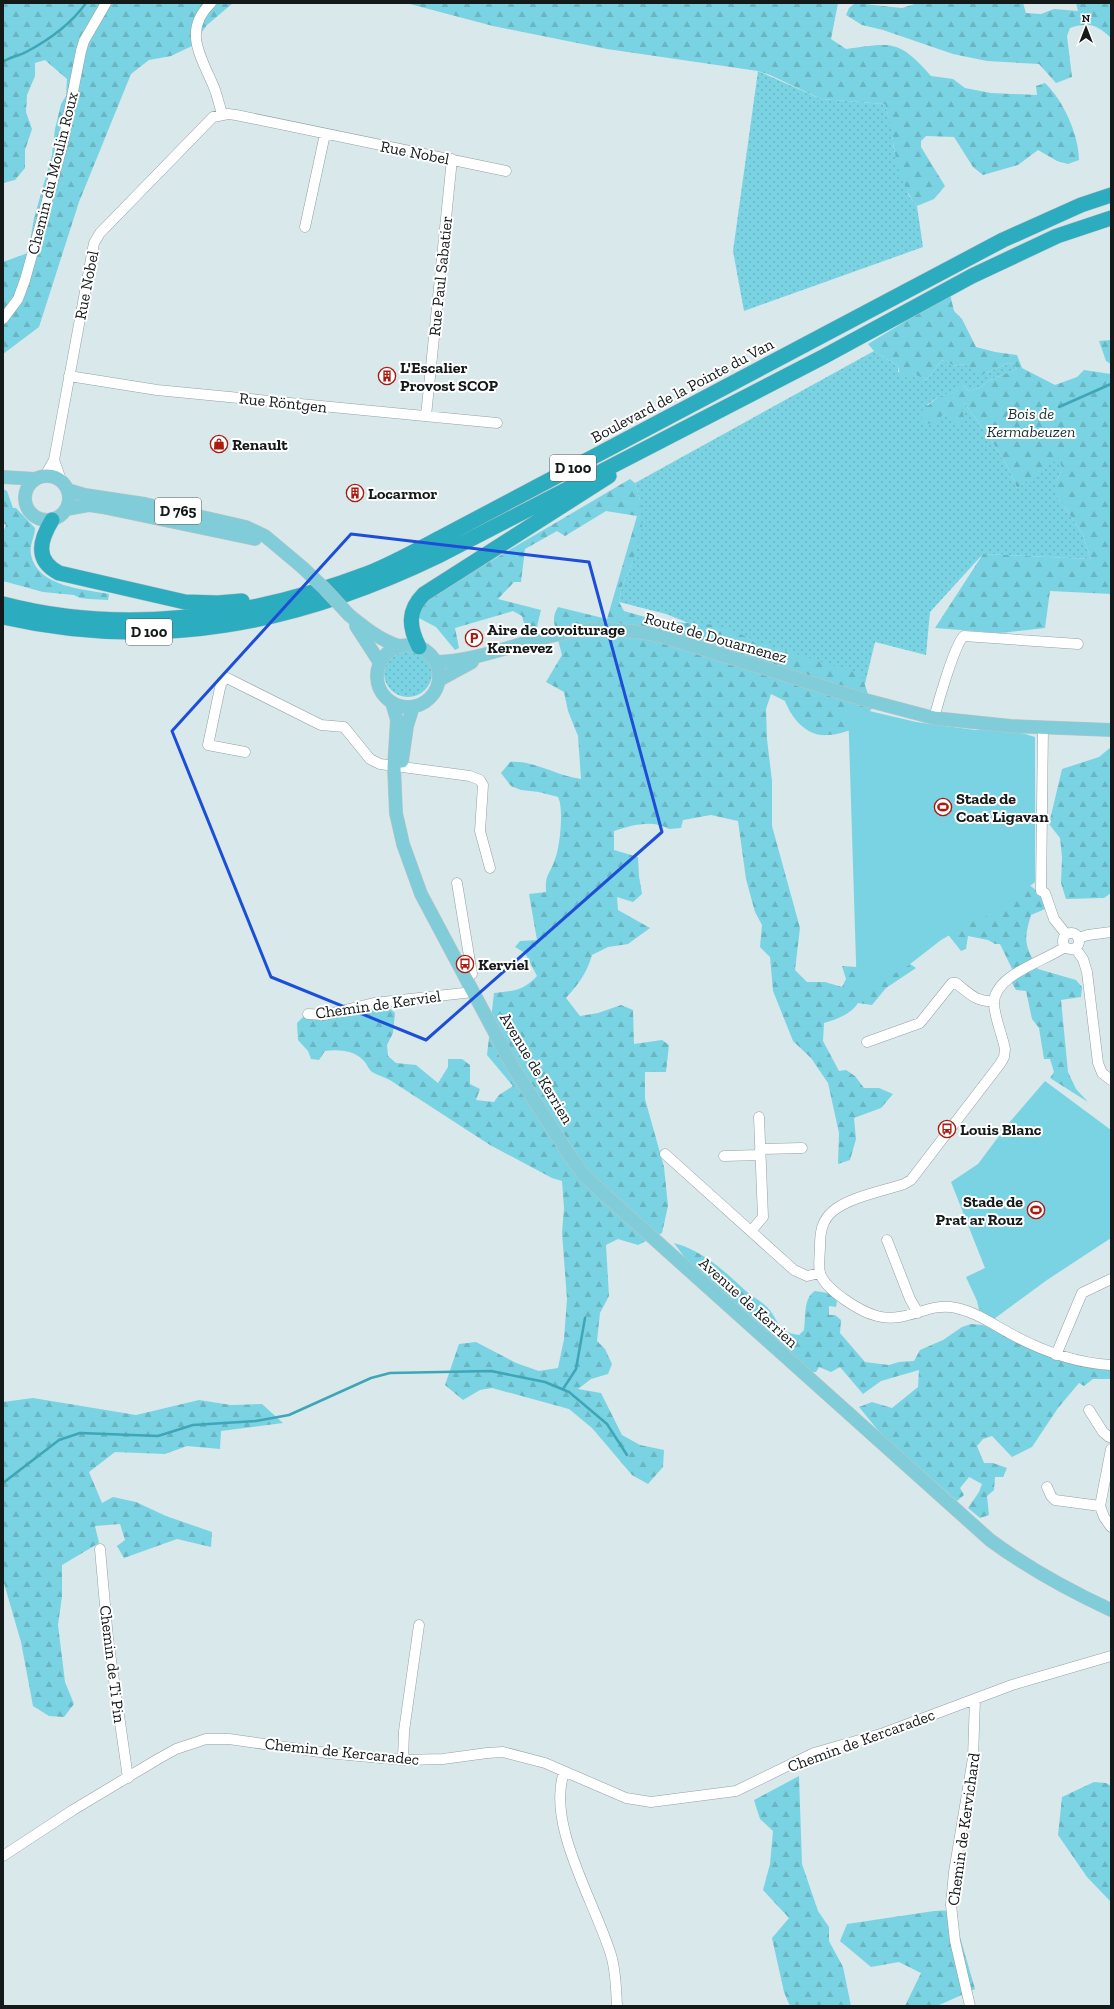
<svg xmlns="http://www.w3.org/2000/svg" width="1114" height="2009" font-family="'Zilla Slab',serif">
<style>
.grass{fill:url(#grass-dots)}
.forest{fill:url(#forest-firs)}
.park{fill:#7ad3e2}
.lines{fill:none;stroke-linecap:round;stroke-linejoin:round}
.stream{stroke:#3ea6b6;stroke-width:2.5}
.minor-casing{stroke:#94a1a4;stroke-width:11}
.major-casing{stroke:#c2c3c3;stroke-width:14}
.highway-casing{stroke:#c2c3c3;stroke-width:16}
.minor{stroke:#fff;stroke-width:10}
.major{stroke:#80cdd9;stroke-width:13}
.highway{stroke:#2cacbf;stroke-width:15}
.major-bridge-casing{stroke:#c2c3c3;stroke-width:14;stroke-linecap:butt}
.major-bridge{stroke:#80cdd9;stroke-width:13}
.marked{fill:none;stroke:#1d4ed8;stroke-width:3;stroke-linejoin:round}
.labels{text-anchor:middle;stroke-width:4;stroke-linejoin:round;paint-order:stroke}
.shield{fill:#fff;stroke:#5a5e5f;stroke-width:1}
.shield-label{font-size:15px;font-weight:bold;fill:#14191a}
.street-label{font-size:16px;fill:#14191a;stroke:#fff}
.poi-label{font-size:16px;font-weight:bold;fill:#14191a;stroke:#fff;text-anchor:start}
.park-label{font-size:16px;font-style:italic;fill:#183034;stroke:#fff}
</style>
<defs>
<pattern id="grass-dots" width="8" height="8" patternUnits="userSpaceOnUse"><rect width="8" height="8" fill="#7ad3e2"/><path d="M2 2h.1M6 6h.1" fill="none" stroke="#69b5c1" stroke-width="1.8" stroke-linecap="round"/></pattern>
<pattern id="forest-firs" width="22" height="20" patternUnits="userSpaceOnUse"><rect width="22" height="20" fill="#7ad3e2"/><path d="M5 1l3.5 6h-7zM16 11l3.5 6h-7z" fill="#69b5c1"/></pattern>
</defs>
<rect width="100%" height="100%" fill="#d9e8eb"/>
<path class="grass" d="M 758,71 L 821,99 L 885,104 L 891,125 L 894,150 L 909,196 L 917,206 L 923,247 L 744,311 L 733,251 Z
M 874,351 L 898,366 L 898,372 L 912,373 L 926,380 L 942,360 L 955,366 L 964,364 L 984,374 L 1008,363 L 1014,364 L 1017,369 L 988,381 L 981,387 L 969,391 L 963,385 L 957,388 L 958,391 L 938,397 L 927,405 L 943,414 L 964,417 L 960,403 L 964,403 C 984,429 1005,456 1017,488 L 1059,457 L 1062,469 L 1057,481 L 1057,496 L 1082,533 L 1091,559 L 983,554 L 930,612 L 926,655 L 875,642 L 863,692 L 666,614 L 619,602 L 622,586 L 632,564 L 640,500 L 635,483 Z
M384 673a24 24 0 1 1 48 0a24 24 0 1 1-48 0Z"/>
<path class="forest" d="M 3,3 L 233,3 L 207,25 L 192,46 L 171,56 L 149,60 L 131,74 L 79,202 L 39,327 L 3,354 L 3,262 L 28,253 L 34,218 L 52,155 L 55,129 L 61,104 L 66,96 L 67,79 L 45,60 L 35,63 L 35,76 L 27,95 L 26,112 L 32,129 L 25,150 L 25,168 L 15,180 L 3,183 Z
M 406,3 L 838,3 L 831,39 L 846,49 C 893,43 898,39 931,76 L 953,79 L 965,88 L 991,93 L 1037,95 L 1036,86 L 1045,83 C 1063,100 1079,135 1079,160 L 1068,164 L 1057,161 L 1038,150 L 1018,165 L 983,175 L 973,167 L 954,137 L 926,136 L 921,141 L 921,147 L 945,186 L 934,199 L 917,206 C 892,175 896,140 885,104 L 821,99 L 770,75 L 758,71 L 607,49 L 493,26 Z
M 855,3 L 902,8 L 918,3 L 1023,3 L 1026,13 L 1041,14 L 1054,9 L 1078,11 L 1076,3 L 1111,3 L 1111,38 C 1096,24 1089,22 1070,28 L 1067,36 L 1072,77 L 1056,83 L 1039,64 L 987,61 L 953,54 L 883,30 L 862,25 L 846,15 L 849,8 Z
M 950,294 L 954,311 L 962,319 L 976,347 L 995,352 L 1017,355 L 1022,368 L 1055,385 L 1077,377 L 1084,370 L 1111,374 L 1111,594 L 1050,591 L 1045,628 L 1000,633 L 935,628 L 983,554 L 1091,559 L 1082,533 L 1057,496 L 1057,481 L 1062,469 L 1059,458 L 1017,488 C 1005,456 984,429 964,403 L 961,403 L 964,417 L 962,424 L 958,425 L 953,422 L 952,416 L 943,414 L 935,424 L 923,423 L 920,412 L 938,397 L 957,391 L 957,387 L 959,385 L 963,385 L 969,391 L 981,387 L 988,381 L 1017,369 L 1014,364 L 1008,363 L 984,374 L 980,374 L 964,364 L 955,366 L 942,360 L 926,380 L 912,373 L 907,378 L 900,375 L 898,366 L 874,351 L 868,344 Z
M 1111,340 L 1111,364 L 1106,361 L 1099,341 Z
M 630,479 L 635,483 L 640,500 L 642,528 L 632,564 L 622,586 L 619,602 L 624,611 L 659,621 L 717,625 L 767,645 L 861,674 L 873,708 L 860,719 L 859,728 C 849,730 838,735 828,735 C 807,737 792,719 785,701 L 771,694 L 766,709 L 767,739 L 772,781 L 772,826 L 800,928 L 795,970 L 807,982 L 825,982 L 842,987 L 846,979 L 842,966 L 857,967 L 894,953 L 916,968 L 886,988 L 872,1005 L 858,1003 C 850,1015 837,1019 824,1023 L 823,1041 L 839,1071 L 846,1070 L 855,1076 L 864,1088 L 879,1088 L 893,1094 L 881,1108 L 854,1118 L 856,1139 L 850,1160 L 838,1164 L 839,1133 L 828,1083 L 811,1058 L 793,1041 L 773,991 L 770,957 L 760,947 L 762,925 L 755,912 L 746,879 L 738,821 L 711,815 L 683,820 L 681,828 L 669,829 C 653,819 631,825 614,831 L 614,850 L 638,857 L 639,876 L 642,894 L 633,902 L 617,897 L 618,910 L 650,928 L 628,944 L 608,947 L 592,955 C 587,972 579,984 566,998 L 580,1016 L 598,1013 L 621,1005 L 633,1010 L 634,1044 L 662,1040 L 669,1045 L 666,1072 L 645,1072 L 645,1099 L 664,1167 L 668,1206 L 662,1233 L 638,1245 L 618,1239 L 606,1245 L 609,1296 L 600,1313 L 597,1341 L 605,1349 L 612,1364 L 608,1374 L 591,1379 L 578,1389 L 601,1393 L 622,1435 L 640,1445 L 664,1450 L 663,1467 L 648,1484 L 632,1475 L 592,1428 L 569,1409 L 492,1388 L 480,1390 L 463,1400 L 445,1385 L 459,1344 L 476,1342 L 516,1363 L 539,1371 L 558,1368 L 564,1339 L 567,1299 L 562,1233 L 564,1208 L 562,1181 L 552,1178 L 490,1145 L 396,1084 C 388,1078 382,1077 374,1073 C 369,1071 367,1064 364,1061 C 355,1050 337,1049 325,1051 L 319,1060 L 311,1059 L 308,1051 L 298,1040 L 297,1023 L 303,1017 L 319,1020 L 387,1006 L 395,1013 L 393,1033 L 387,1045 L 388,1056 L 396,1063 L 416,1065 L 438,1083 L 448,1067 L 448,1059 L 462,1059 L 470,1065 L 470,1084 L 480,1089 L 476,1100 L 494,1102 L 499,1095 L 513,1086 L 487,1055 L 494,993 C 513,991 523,991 537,976 L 525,953 L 515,947 L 520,941 L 537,940 L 529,894 L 546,892 C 545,873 550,875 555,859 C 560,848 564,808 558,797 L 539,792 L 521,790 L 511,786 L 501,773 L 510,762 C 534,760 557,776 581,779 L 578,736 L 568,711 L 564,692 L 546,682 L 562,655 L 558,640 L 560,637 C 554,627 551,618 558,607 L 607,619 L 637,516 L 606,511 L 565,536 L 557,531 L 525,549 L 521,582 L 514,582 L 498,599 L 541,610 L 536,631 L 525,627 L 522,616 L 513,611 L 455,628 L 459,648 L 455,650 L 436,627 L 415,616 L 422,605 L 438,592 Z
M 3,489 L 7,491 L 13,508 L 16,508 L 35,528 C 35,537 29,545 31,555 C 38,587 83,589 109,594 L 108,600 L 89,599 L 80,598 L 74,595 L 43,592 L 3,581 L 3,533 L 6,525 L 3,523 Z
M 1111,747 L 1111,893 L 1104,898 L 1066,899 L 1061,883 L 1062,857 L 1060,838 L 1049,824 L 1062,769 L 1099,757 Z
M 1024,881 L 1041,894 L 1045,909 L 1031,915 C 1023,942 1025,945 1038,969 L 1076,980 L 1082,987 L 1081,997 L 1061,1000 L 1068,1072 L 1076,1089 L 1088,1102 L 1050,1078 L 1054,1072 L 1050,1059 L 1044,1059 L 1039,1028 L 1032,1019 L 1026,991 L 1016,990 L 1011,981 L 1016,977 L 1000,944 L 995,944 L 988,940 L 968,936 L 966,949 L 961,951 L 946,932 Z
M 674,1243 C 704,1251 725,1272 747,1292 C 753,1297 761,1301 767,1307 C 780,1321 776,1332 799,1335 L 804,1330 C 806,1317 803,1298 815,1291 L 828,1293 L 837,1301 L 836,1307 L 829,1306 L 829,1315 L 835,1315 L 841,1320 L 840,1333 L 865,1362 L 889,1365 L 899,1362 L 914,1361 L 920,1350 L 943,1340 L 962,1327 L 971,1324 L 983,1325 L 1004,1335 L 1111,1367 L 1111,1379 L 1093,1379 L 1084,1386 L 1079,1383 L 1058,1408 L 1032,1447 L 1012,1457 L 992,1436 L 983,1439 L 977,1446 L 984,1463 L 993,1463 L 1007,1468 L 1003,1477 L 995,1477 L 994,1490 L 987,1496 L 989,1515 L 980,1518 L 968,1508 L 979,1492 L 982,1484 L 969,1477 L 960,1488 L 964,1495 L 957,1501 L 881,1434 L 859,1407 L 872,1402 L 892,1408 L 918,1387 L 919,1370 L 881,1381 L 863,1394 L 840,1367 L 831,1372 L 819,1367 L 816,1372 L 808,1372 L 696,1273 Z
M 33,1398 L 136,1415 L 199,1400 L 231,1405 L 262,1404 L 283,1423 L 221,1431 L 220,1449 L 187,1446 L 165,1454 L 115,1452 L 89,1472 L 102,1503 L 113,1497 L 136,1502 L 166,1516 L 212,1532 L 211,1547 L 177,1539 L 124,1558 L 117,1546 L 125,1540 L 120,1524 L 95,1526 L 99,1543 L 62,1565 L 62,1596 L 58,1625 L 65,1682 L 74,1704 L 64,1717 L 49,1716 L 33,1706 L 21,1642 L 3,1580 L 3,1402 Z
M 799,1776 L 802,1864 L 818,1911 L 829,1927 L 829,1941 L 843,1967 L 851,2006 L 790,2006 L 784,1992 L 772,1938 L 789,1918 L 763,1890 L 770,1864 L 773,1831 L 760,1819 L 754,1800 Z
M 1094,1782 L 1106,1783 L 1111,1786 L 1111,1902 L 1087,1877 L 1058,1835 L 1062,1797 Z
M 956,1910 L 958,1930 L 975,1989 L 937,2006 L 905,2006 L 921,1973 L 899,1962 L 871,1967 L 840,1941 L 847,1924 L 934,1911 Z"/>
<path class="park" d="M 848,706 L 916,722 L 975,730 L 1012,730 L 1035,737 L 1035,882 L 998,912 L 972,922 L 941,940 L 905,968 L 857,993 Z
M 1045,1081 L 1111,1130 L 1111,1238 L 1047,1280 L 994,1319 L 979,1310 L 977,1301 L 966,1277 L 985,1268 L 951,1182 L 978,1164 L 1008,1124 Z"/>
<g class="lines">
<path class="stream" d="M 3,62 C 9,57 19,56 26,52 C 49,40 71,24 86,3
M 1059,407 L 1111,384
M 563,1389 L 576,1369 L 585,1318
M 3,1483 L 59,1440 L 80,1433 L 158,1436 L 193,1425 L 256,1421 L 289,1415 L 371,1378 L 390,1373 L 491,1371 L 545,1382 L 569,1392 L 607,1424 L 627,1455"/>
<defs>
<path id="minor" d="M 211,3 C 183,30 200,55 213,85 C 217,94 219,104 222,114
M 305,227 L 325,134
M 3,319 L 18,299 L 25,280 L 62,147 L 81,51 L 84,41 L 106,3
M 69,376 L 157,390 L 497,423
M 426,416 L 452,159
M 54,460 L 61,480
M 45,476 L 54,460 L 94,243 L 100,233 L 213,117 L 228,114 L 236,115 L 506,171
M 934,718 C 938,703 955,643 964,636 L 1078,644
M 245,752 L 208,745 L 220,688 L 222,682 L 227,678 L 321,725 L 344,727 L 370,759 L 380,764 L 470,776 L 480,780 L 483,785 L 480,831 L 490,868
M 457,883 L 472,974 L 465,978
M 1041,891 L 1043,727
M 1045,893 L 1054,919 L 1066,934
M1063 941a8 8 0 1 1 16 0a8 8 0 1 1-16 0Z
M 1078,938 L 1088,935 L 1111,932
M 1065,947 C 1045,961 993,975 994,1004 C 995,1019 1002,1034 1005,1049 L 1004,1057 L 1000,1064 L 911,1180 L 904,1184 C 883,1191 850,1197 833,1211 C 822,1220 820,1232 820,1246 C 820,1255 818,1265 820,1273 C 825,1290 861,1312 877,1316 C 908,1324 928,1301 956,1308 C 976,1312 994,1325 1011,1334 C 1042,1351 1075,1363 1111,1365
M 1075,948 L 1083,959 L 1087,972 L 1098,1063 L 1102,1073 L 1111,1080
M 308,1014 L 324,1015 L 374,1003 L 473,992
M 867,1042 L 920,1023 L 952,983 L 956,983 C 970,994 976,1002 994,1001
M 760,1149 L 802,1148
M 665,1154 L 794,1270 L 807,1276 L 820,1273
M 724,1156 L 760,1155
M 751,1231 L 763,1217 L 759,1117
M 887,1240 L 910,1299 L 918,1313
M 1056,1355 L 1082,1293 L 1111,1279
M 1089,1410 L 1103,1432 L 1109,1437
M 1111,1449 L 1100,1506 L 1104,1517 L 1111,1527
M 1047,1487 L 1051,1496 L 1055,1500 L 1100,1506
M 100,1549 L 108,1639 L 128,1778
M 403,1760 L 404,1731 L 419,1625
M 564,1772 C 546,1825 595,1902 611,1955 C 616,1971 616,1989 617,2006
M 3,1856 L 73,1810 L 158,1759 L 176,1749 L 206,1739 L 229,1739 L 327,1753 L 403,1760 L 443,1759 L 487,1753 L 503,1752 L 545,1763 L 626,1798 L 651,1802 L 736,1791 L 814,1753 L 884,1733 L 1012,1685 L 1111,1656
M 970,2006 L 955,1941 L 951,1905 L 954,1872 L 973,1758 L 975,1699"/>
<path id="major" d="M25 498a22 22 0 1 1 44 0a22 22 0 1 1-44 0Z
M 3,477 L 36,479
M 68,490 L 85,495 L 145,504 L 246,527 L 265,536 L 302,567
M 67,509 L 89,505 L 102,507 L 255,539
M 349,615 C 365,628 380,640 399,646
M 356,626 L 380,663
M377 676a31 31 0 1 1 62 0a31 31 0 1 1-62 0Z
M 436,662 C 480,661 521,641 564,633 C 595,626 626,630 658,635 L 862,699 L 934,718 L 1011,726 L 1111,730
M 439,680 L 472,662
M 392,703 L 397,720 L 394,767 L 396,813 L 403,844 L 421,894 L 513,1067 L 570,1156 L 583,1174 L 605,1195 L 990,1540 C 1028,1568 1068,1590 1111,1610
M 402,761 L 407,726 L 413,707"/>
<path id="highway" d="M 52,520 C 40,540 34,560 59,573 L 185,602 L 218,603 L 242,601
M 3,604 C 125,636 253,617 369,573 C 394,563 417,550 440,538 L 1003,240 L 1081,205 L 1111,195
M 3,617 C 157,652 297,624 438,556 L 823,357 L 972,276 L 1057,236 L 1111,218
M 419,647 C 409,627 407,611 424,594 L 609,476"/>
</defs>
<use href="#minor" class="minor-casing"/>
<use href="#major" class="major-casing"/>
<use href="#highway" class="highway-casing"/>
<use href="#minor" class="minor"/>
<use href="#major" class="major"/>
<use href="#highway" class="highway"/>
<defs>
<path id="major-bridge" d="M 302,567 L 324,588 L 349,615"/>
</defs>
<use href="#major-bridge" class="major-bridge-casing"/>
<use href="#major-bridge" class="major-bridge"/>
</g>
<path class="marked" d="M 351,534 L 589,562 L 662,832 L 426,1040 L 271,977 L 172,731 Z"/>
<defs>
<symbol id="building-ring" viewBox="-11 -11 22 22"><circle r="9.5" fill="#fff" stroke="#ac1b10" stroke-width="1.5"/><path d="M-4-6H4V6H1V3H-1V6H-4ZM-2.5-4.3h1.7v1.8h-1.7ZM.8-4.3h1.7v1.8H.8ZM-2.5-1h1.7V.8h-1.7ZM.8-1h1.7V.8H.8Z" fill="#ac1b10"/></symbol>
<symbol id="shop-ring" viewBox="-11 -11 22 22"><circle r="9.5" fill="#fff" stroke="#ac1b10" stroke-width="1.5"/><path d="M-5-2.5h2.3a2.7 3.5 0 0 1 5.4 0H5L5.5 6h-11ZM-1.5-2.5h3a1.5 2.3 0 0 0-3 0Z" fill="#ac1b10"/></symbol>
<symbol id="parking-ring" viewBox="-11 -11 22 22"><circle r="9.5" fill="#fff" stroke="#ac1b10" stroke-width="1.5"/><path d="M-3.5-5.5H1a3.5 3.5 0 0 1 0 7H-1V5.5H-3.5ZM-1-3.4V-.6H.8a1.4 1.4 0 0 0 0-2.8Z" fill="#ac1b10"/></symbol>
<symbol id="stadium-ring" viewBox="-11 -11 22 22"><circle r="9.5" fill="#fff" stroke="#ac1b10" stroke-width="1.5"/><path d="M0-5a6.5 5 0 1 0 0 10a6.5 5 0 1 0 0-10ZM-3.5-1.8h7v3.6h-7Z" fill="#ac1b10"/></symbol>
<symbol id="bus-ring" viewBox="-11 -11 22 22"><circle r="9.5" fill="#fff" stroke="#ac1b10" stroke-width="1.5"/><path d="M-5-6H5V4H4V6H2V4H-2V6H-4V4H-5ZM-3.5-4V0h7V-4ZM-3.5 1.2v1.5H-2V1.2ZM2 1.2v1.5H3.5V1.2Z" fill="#ac1b10"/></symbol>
</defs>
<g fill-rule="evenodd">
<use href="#building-ring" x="377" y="366" width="20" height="20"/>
<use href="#shop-ring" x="209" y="434" width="20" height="20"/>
<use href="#building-ring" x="345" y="483" width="20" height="20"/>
<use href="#parking-ring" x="464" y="628" width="20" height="20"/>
<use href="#stadium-ring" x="933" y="797" width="20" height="20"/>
<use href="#bus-ring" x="455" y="954" width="20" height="20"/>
<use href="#bus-ring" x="937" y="1119" width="20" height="20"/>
<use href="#stadium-ring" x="1026" y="1200" width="20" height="20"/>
</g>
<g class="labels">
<g class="shield">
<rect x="550" y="455" width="46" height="26" rx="3"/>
<rect x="155" y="498" width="46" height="26" rx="3"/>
<rect x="126" y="619" width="46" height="26" rx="3"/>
</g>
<g class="shield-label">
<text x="573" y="473">D 100</text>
<text x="178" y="516">D 765</text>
<text x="149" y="637">D 100</text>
</g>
<g class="street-label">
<text transform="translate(415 152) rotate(11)" y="6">Rue Nobel</text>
<text transform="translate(52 173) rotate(-76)" y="6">Chemin du Moulin Roux</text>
<text transform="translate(440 276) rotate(-84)" y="6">Rue Paul Sabatier</text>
<text transform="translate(86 285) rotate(-79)" y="6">Rue Nobel</text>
<text transform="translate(682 390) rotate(-28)" y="6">Boulevard de la Pointe du Van</text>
<text transform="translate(283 402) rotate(6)" y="6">Rue Röntgen</text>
<text transform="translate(716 637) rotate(16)" y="6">Route de Douarnenez</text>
<text transform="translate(378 1004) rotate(-8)" y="6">Chemin de Kerviel</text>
<text transform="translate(537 1068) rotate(59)" y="6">Avenue de Kerrien</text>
<text transform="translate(749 1302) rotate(42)" y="6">Avenue de Kerrien</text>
<text transform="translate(113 1664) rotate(83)" y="6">Chemin de Ti Pin</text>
<text transform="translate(861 1740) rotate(-20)" y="6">Chemin de Kercaradec</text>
<text transform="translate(342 1751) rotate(6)" y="6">Chemin de Kercaradec</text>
<text transform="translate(963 1829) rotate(-82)" y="6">Chemin de Kervichard</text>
</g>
<g class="poi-label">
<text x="400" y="373">L'Escalier<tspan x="400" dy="18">Provost SCOP</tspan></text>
<text x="232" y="450">Renault</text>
<text x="368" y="499">Locarmor</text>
<text x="487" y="635">Aire de covoiturage<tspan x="487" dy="18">Kernevez</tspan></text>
<text x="956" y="804">Stade de<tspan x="956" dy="18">Coat Ligavan</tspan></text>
<text x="478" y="970">Kerviel</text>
<text x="960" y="1135">Louis Blanc</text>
<text x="1023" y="1207" text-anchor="end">Stade de<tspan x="1023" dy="18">Prat ar Rouz</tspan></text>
</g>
<g class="park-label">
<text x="1031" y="419">Bois de<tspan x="1031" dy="18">Kermabeuzen</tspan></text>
</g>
</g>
<rect width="1114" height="2009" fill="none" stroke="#14191a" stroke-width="8"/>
<g transform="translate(1086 28)" stroke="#ffffff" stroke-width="3" paint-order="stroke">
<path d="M0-3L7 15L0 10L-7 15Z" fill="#14191a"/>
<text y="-6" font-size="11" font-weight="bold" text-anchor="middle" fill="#14191a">N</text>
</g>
</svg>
